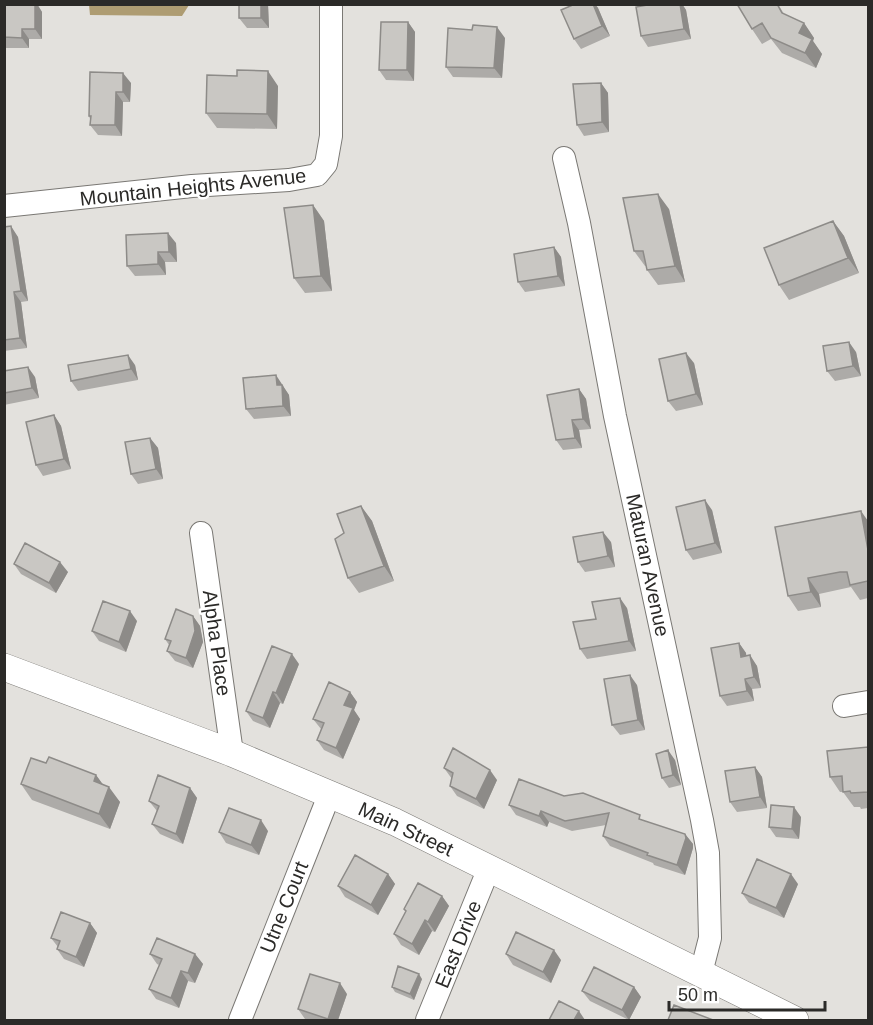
<svg xmlns="http://www.w3.org/2000/svg" width="873" height="1025" font-family="Helvetica,sans-serif">
<style>
.forest{fill:#ae9c72}
.lines{fill:none;stroke-linecap:round;stroke-linejoin:round}
.minor-casing{stroke:#7a7874;stroke-width:24}
.major-casing{stroke:#7a7874;stroke-width:28}
.minor{stroke:#fff;stroke-width:22}
.major{stroke:#fff;stroke-width:27}
.wall{fill:#adaba8}
.shaded-wall{fill:#8d8b88}
.building{fill:#c9c7c3;stroke:#8d8b88;stroke-width:1.5}
.labels{text-anchor:middle;stroke-width:5;stroke-linejoin:round;paint-order:stroke}
.street-label{font-size:20px;fill:#2b2a28;stroke:#fff}
</style>
<rect width="100%" height="100%" fill="#e3e1dd"/>
<path class="forest" d="M 89,5 L 89,4 L 189,5 L 182,16 L 90,15 Z"/>
<g class="lines">
<defs>
<path id="minor" d="M 564,158 L 579,223 L 615,416 L 702,820 L 708,853 L 710,938 L 701,973
M 4,206 L 192,186 L 289,180 L 317,175 L 326,164 L 331,136 L 331,4
M 201,533 L 232,753
M 844,706 L 868,702
M 240,1020 L 330,793
M 427,1020 L 489,868"/>
<path id="major" d="M 4,667 L 232,753 L 395,822 L 795,1020"/>
</defs>
<use href="#minor" class="minor-casing"/>
<use href="#major" class="major-casing"/>
<use href="#minor" class="minor"/>
<use href="#major" class="major"/>
</g>
<path class="wall" d="M 4,4 L 37,4 L 42,12 L 42,39 L 29,39 L 29,48 L 4,48 Z
M 238,4 L 268,4 L 269,28 L 247,28 L 239,18 L 239,6 Z
M 575,4 L 595,4 L 598,8 L 610,36 L 581,49 L 574,39 Z
M 653,4 L 682,4 L 686,10 L 691,39 L 648,47 L 641,36 Z
M 778,4 L 784,14 L 804,23 L 814,38 L 813,41 L 822,54 L 816,68 L 782,53 L 771,39 L 762,44 L 752,29 Z
M 408,22 L 415,32 L 414,81 L 386,80 L 379,70 Z
M 505,38 L 502,78 L 453,77 L 446,67 Z
M 90,72 L 131,83 L 130,102 L 123,102 L 122,136 L 98,135 L 90,125 L 90,119 L 89,116 Z
M 601,83 L 608,93 L 609,132 L 584,136 L 577,125 Z
M 278,86 L 277,129 L 217,128 L 206,113 Z
M 313,205 L 324,221 L 332,291 L 305,293 L 294,278 Z
M 669,209 L 685,282 L 658,285 L 647,270 L 647,266 L 645,266 L 634,251 Z
M 833,221 L 844,236 L 859,273 L 789,300 L 779,285 Z
M 4,227 L 18,237 L 28,301 L 21,302 L 27,348 L 4,351 Z
M 176,243 L 177,262 L 165,262 L 166,275 L 135,276 L 127,266 Z
M 554,247 L 561,257 L 565,286 L 525,292 L 518,282 Z
M 856,352 L 861,376 L 835,381 L 827,371 Z
M 694,363 L 703,405 L 676,411 L 668,401 Z
M 135,365 L 138,380 L 78,391 L 71,381 Z
M 4,371 L 35,377 L 39,398 L 4,405 Z
M 283,385 L 284,388 L 289,395 L 291,416 L 254,419 L 246,409 Z
M 579,389 L 586,399 L 591,429 L 579,430 L 582,448 L 563,450 L 556,440 Z
M 54,415 L 61,426 L 71,469 L 43,476 L 36,465 Z
M 150,438 L 158,448 L 163,479 L 138,484 L 131,474 Z
M 361,506 L 372,521 L 394,581 L 359,593 L 348,578 L 344,533 Z
M 712,510 L 722,553 L 693,560 L 686,550 Z
M 868,521 L 868,598 L 860,600 L 851,587 L 819,594 L 821,607 L 798,611 L 788,596 Z
M 611,542 L 615,567 L 585,572 L 578,562 Z
M 14,564 L 68,572 L 56,593 L 21,574 Z
M 627,608 L 636,651 L 587,659 L 580,649 L 596,619 Z
M 193,616 L 200,626 L 203,642 L 193,668 L 175,661 L 167,651 L 169,645 L 165,639 Z
M 137,621 L 126,652 L 99,641 L 92,631 Z
M 739,643 L 746,653 L 746,656 L 757,666 L 761,688 L 752,689 L 754,701 L 727,706 L 720,696 Z
M 299,664 L 283,704 L 280,703 L 270,728 L 253,721 L 246,711 Z
M 637,685 L 645,730 L 620,735 L 612,725 Z
M 350,692 L 357,702 L 354,710 L 360,719 L 343,759 L 324,750 L 317,740 L 321,729 L 313,719 Z
M 868,747 L 868,808 L 861,809 L 860,807 L 854,807 L 843,792 L 840,792 L 830,777 Z
M 675,760 L 681,785 L 669,788 L 662,778 Z
M 46,763 L 96,775 L 103,785 L 120,802 L 110,829 L 32,800 L 21,784 Z
M 755,767 L 762,777 L 767,808 L 737,812 L 730,802 Z
M 444,768 L 497,780 L 484,809 L 457,796 L 450,786 L 452,779 Z
M 190,788 L 197,798 L 183,844 L 160,834 L 152,824 L 157,811 L 149,801 Z
M 564,796 L 685,834 L 693,844 L 693,848 L 685,875 L 654,865 L 653,863 L 610,846 L 603,836 L 606,825 L 572,831 L 549,822 L 547,827 L 516,815 L 509,805 Z
M 801,817 L 799,839 L 776,837 L 769,827 Z
M 268,831 L 259,855 L 226,843 L 219,832 Z
M 388,874 L 395,884 L 378,915 L 345,897 L 338,886 Z
M 798,884 L 784,918 L 749,903 L 742,893 Z
M 442,896 L 449,906 L 435,932 L 432,931 L 419,955 L 401,945 L 394,934 L 406,912 L 404,909 Z
M 90,923 L 97,933 L 84,967 L 64,959 L 57,949 L 58,947 L 51,938 Z
M 150,954 L 195,954 L 203,964 L 195,983 L 188,981 L 179,1008 L 156,999 L 149,989 L 159,965 L 157,964 Z
M 506,954 L 561,960 L 551,983 L 513,965 Z
M 422,979 L 414,1000 L 395,992 L 392,987 Z
M 634,987 L 641,997 L 629,1020 L 590,1001 L 582,991 Z
M 347,994 L 338,1020 L 309,1020 L 305,1019 L 298,1009 Z"/>
<path class="shaded-wall" d="M 35,4 L 37,4 L 42,12 L 42,39 L 35,29 Z
M 261,4 L 268,4 L 269,28 L 261,18 Z
M 593,4 L 595,4 L 598,8 L 610,36 L 602,26 Z
M 680,4 L 682,4 L 686,10 L 691,39 L 684,29 Z
M 408,22 L 415,32 L 414,81 L 407,70 Z
M 804,23 L 814,38 L 813,41 L 822,54 L 816,68 L 805,53 L 799,33 Z
M 497,27 L 505,38 L 502,78 L 494,68 Z
M 22,29 L 29,39 L 29,48 L 22,38 Z
M 268,71 L 278,86 L 277,129 L 267,114 Z
M 123,73 L 131,83 L 130,102 L 123,92 Z
M 601,83 L 608,93 L 609,132 L 602,122 Z
M 116,92 L 123,102 L 122,136 L 115,125 Z
M 658,194 L 669,209 L 685,282 L 675,266 Z
M 313,205 L 324,221 L 332,291 L 321,276 Z
M 833,221 L 844,236 L 859,273 L 848,258 Z
M 11,226 L 18,237 L 28,301 L 21,291 Z
M 168,233 L 176,243 L 177,262 L 169,252 Z
M 554,247 L 561,257 L 565,286 L 558,276 Z
M 158,252 L 165,262 L 166,275 L 158,264 Z
M 14,292 L 21,302 L 27,348 L 20,338 Z
M 849,342 L 856,352 L 861,376 L 853,366 Z
M 686,353 L 694,363 L 703,405 L 696,394 Z
M 128,355 L 135,365 L 138,380 L 131,369 Z
M 28,367 L 35,377 L 39,398 L 32,388 Z
M 276,375 L 289,395 L 291,416 L 283,406 L 277,385 Z
M 579,389 L 586,399 L 591,429 L 583,419 Z
M 54,415 L 61,426 L 71,469 L 64,459 Z
M 572,420 L 579,430 L 582,448 L 575,438 Z
M 150,438 L 158,448 L 163,479 L 156,469 Z
M 705,500 L 712,510 L 722,553 L 715,543 Z
M 361,506 L 372,521 L 394,581 L 384,566 Z
M 861,511 L 868,521 L 868,550 Z
M 603,532 L 611,542 L 615,567 L 608,556 Z
M 60,562 L 68,572 L 56,593 L 49,583 Z
M 808,578 L 819,594 L 821,607 L 811,592 Z
M 620,598 L 627,608 L 636,651 L 629,641 Z
M 130,611 L 137,621 L 126,652 L 119,642 Z
M 193,616 L 200,626 L 203,642 L 193,668 L 186,658 Z
M 739,643 L 746,653 L 748,667 L 741,657 Z
M 292,654 L 299,664 L 283,704 L 276,693 Z
M 750,655 L 757,666 L 761,688 L 754,677 Z
M 630,675 L 637,685 L 645,730 L 638,720 Z
M 745,679 L 752,689 L 754,701 L 747,691 Z
M 273,692 L 280,703 L 270,728 L 263,718 Z
M 350,692 L 357,702 L 354,710 L 360,719 L 343,759 L 336,748 L 344,705 Z
M 668,750 L 675,760 L 681,785 L 673,775 Z
M 755,767 L 762,777 L 767,808 L 760,797 Z
M 490,770 L 497,780 L 484,809 L 476,799 Z
M 96,775 L 107,790 L 94,781 Z
M 109,787 L 120,802 L 110,829 L 99,814 Z
M 190,788 L 197,798 L 183,844 L 176,834 Z
M 794,807 L 801,817 L 799,839 L 792,829 Z
M 541,811 L 549,822 L 547,827 L 539,816 Z
M 261,820 L 268,831 L 259,855 L 251,845 Z
M 685,834 L 693,844 L 693,848 L 685,875 L 677,865 Z
M 388,874 L 395,884 L 378,915 L 371,905 Z
M 791,874 L 798,884 L 784,918 L 776,908 Z
M 442,896 L 449,906 L 435,932 L 428,922 Z
M 425,920 L 432,931 L 419,955 L 412,944 Z
M 90,923 L 97,933 L 84,967 L 76,957 Z
M 554,950 L 561,960 L 551,983 L 543,972 Z
M 195,954 L 203,964 L 195,983 L 188,973 Z
M 181,971 L 188,981 L 179,1008 L 171,998 Z
M 419,974 L 422,979 L 414,1000 L 410,994 Z
M 340,983 L 347,994 L 338,1020 L 329,1020 L 328,1019 Z
M 634,987 L 641,997 L 629,1020 L 622,1010 Z
M 579,1011 L 585,1020 L 574,1020 Z"/>
<path class="building" d="M 4,4 L 35,4 L 35,29 L 22,29 L 22,38 L 4,37 Z
M 239,4 L 261,4 L 261,18 L 239,18 Z
M 575,4 L 593,4 L 602,26 L 574,39 L 561,10 Z
M 653,4 L 680,4 L 684,29 L 641,36 L 636,7 Z
M 737,4 L 777,4 L 782,13 L 804,23 L 799,33 L 812,39 L 805,53 L 771,38 L 762,23 L 752,29 Z
M 381,22 L 408,22 L 407,70 L 379,70 Z
M 473,25 L 497,27 L 494,68 L 446,67 L 448,28 L 472,30 Z
M 237,70 L 268,71 L 267,114 L 206,113 L 207,75 L 237,76 Z
M 90,72 L 123,73 L 123,92 L 116,92 L 115,125 L 90,125 L 91,116 L 89,116 Z
M 601,83 L 602,122 L 577,125 L 573,84 Z
M 658,194 L 675,266 L 647,270 L 643,251 L 634,251 L 623,198 Z
M 313,205 L 321,276 L 294,278 L 284,208 Z
M 833,221 L 848,258 L 779,285 L 764,248 Z
M 11,226 L 21,291 L 14,292 L 20,338 L 4,340 L 4,227 Z
M 168,233 L 169,252 L 158,252 L 158,264 L 127,266 L 126,235 Z
M 554,247 L 558,276 L 518,282 L 514,254 Z
M 849,342 L 853,366 L 827,371 L 823,346 Z
M 686,353 L 696,394 L 668,401 L 659,359 Z
M 128,355 L 131,369 L 71,381 L 68,365 Z
M 28,367 L 32,388 L 4,393 L 4,371 Z
M 276,375 L 277,385 L 282,385 L 283,406 L 246,409 L 243,378 Z
M 579,389 L 583,419 L 572,420 L 575,438 L 556,440 L 547,395 Z
M 54,415 L 64,459 L 36,465 L 26,422 Z
M 150,438 L 156,469 L 131,474 L 125,442 Z
M 705,500 L 715,543 L 686,550 L 676,507 Z
M 361,506 L 384,566 L 348,578 L 335,539 L 344,533 L 337,514 Z
M 861,511 L 868,550 L 868,581 L 850,585 L 847,572 L 840,572 L 808,578 L 811,592 L 788,596 L 775,527 Z
M 603,532 L 608,556 L 578,562 L 573,537 Z
M 25,543 L 60,562 L 49,583 L 14,564 Z
M 620,598 L 629,641 L 580,649 L 573,622 L 596,619 L 592,602 Z
M 103,601 L 130,611 L 119,642 L 92,631 Z
M 176,609 L 193,616 L 195,631 L 186,658 L 167,651 L 171,641 L 165,639 Z
M 739,643 L 741,657 L 750,655 L 754,677 L 745,679 L 747,691 L 720,696 L 711,648 Z
M 272,646 L 292,654 L 276,693 L 273,692 L 263,718 L 246,711 Z
M 630,675 L 638,720 L 612,725 L 604,679 Z
M 329,682 L 350,692 L 344,705 L 353,708 L 336,748 L 317,740 L 324,723 L 313,719 Z
M 868,747 L 868,792 L 851,793 L 850,791 L 843,792 L 842,776 L 830,777 L 827,751 Z
M 453,748 L 490,770 L 476,799 L 450,786 L 453,773 L 444,768 Z
M 668,750 L 673,775 L 662,778 L 656,754 Z
M 49,757 L 96,775 L 94,781 L 109,787 L 99,814 L 21,784 L 31,758 L 46,763 Z
M 755,767 L 760,797 L 730,802 L 725,771 Z
M 158,775 L 190,788 L 176,834 L 152,824 L 159,806 L 149,801 Z
M 519,779 L 564,796 L 583,793 L 640,815 L 639,819 L 685,834 L 686,838 L 677,865 L 647,855 L 648,853 L 603,836 L 609,813 L 565,821 L 541,811 L 539,816 L 509,805 Z
M 771,805 L 794,807 L 792,829 L 769,827 Z
M 229,808 L 261,820 L 251,845 L 219,832 Z
M 355,855 L 388,874 L 371,905 L 338,886 Z
M 757,859 L 791,874 L 776,908 L 742,893 Z
M 418,883 L 442,896 L 428,922 L 425,920 L 412,944 L 394,934 L 406,911 L 404,909 Z
M 61,912 L 90,923 L 76,957 L 57,949 L 60,941 L 51,938 Z
M 516,932 L 554,950 L 543,972 L 506,954 Z
M 157,938 L 195,954 L 188,973 L 181,971 L 171,998 L 149,989 L 162,959 L 150,954 Z
M 398,966 L 419,974 L 410,994 L 392,987 Z
M 594,967 L 634,987 L 622,1010 L 582,991 Z
M 310,974 L 340,983 L 328,1019 L 298,1009 Z
M 559,1001 L 579,1011 L 574,1020 L 549,1020 Z
M 674,1005 L 713,1020 L 668,1020 Z"/>
<g class="labels">
<g class="street-label">
<text transform="translate(193 187) rotate(-6)" y="7">Mountain Heights Avenue</text>
<text transform="translate(648 565) rotate(78)" y="7">Maturan Avenue</text>
<text transform="translate(217 643) rotate(82)" y="7">Alpha Place</text>
<text transform="translate(406 829) rotate(25)" y="7">Main Street</text>
<text transform="translate(284 907) rotate(-68)" y="7">Utne Court</text>
<text transform="translate(458 944) rotate(-68)" y="7">East Drive</text>
</g>
</g>
<rect width="873" height="1025" fill="none" stroke="#2b2a28" stroke-width="12"/>
<path d="M669 1001v9h156v-9" fill="none" stroke="#2b2a28" stroke-width="3"/>
<text x="678" y="1001" font-size="18" fill="#2b2a28" stroke="#ffffff" stroke-width="4.5" paint-order="stroke">50 m</text>
</svg>
